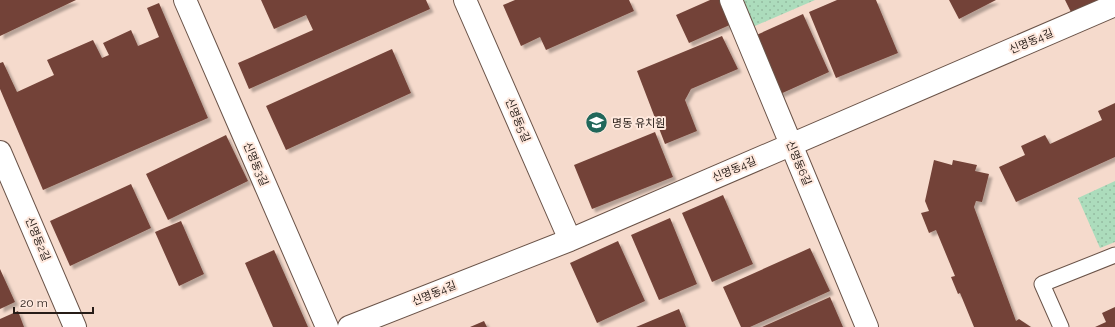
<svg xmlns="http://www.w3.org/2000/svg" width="1115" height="327" font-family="Raleway,'Noto Sans KR',sans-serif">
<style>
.park{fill:url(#park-dots)}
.building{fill:#734338;filter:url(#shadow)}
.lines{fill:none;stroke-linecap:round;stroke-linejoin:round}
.lane-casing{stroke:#6a5348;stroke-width:17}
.street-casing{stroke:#6a5348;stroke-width:24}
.lane{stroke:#fff;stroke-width:15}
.street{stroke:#fff;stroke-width:22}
.labels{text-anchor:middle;stroke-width:4;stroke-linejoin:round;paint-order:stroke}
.street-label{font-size:11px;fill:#261c17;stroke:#fee8dd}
.poi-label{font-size:11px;fill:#261c17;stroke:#fee8dd;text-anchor:start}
</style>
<defs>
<pattern id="park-dots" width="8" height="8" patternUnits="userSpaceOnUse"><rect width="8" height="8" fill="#acdcbc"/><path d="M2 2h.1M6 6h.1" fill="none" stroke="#94bca1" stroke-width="1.8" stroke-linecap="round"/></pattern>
<filter id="shadow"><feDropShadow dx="3.5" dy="3.5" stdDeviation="1" flood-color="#0004"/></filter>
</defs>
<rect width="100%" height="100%" fill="#f5dacc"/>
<path class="park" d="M 736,0 L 815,0 L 748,29 Z
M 1115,181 L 1115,242 L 1100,248 L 1078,198 Z"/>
<path class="building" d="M 0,0 L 76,0 L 0,36 Z
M 261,0 L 426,0 L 430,9 L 249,89 L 238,63 L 313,30 L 306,15 L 274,29 Z
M 515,0 L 629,0 L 634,11 L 546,50 L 540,37 L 521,46 L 503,5 Z
M 710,0 L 721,0 L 732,24 L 689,43 L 676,15 Z
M 837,0 L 876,0 L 898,53 L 836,78 L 809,12 Z
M 949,0 L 996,0 L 959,19 Z
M 1065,0 L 1100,0 L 1072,14 Z
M 159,3 L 208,118 L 43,190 L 0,89 L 0,63 L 3,62 L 17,92 L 54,75 L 47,60 L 93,40 L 102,58 L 109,55 L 103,43 L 131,30 L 138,46 L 159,37 L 147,8 Z
M 803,14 L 829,72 L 778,95 L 752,37 Z
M 722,36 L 738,69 L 691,89 L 685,100 L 697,131 L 665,144 L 637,71 Z
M 392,49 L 411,93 L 286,150 L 266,106 Z
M 1115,103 L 1115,157 L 1016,202 L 999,167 L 1025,155 L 1021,146 L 1045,135 L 1050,144 L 1102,120 L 1098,111 Z
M 655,132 L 673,177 L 592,209 L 574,165 Z
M 226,135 L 248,181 L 168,220 L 146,174 Z
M 934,160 L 952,165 L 953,160 L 977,165 L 975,171 L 989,174 L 982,202 L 976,201 L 974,207 L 1016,321 L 1019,319 L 1031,327 L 974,327 L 960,293 L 958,294 L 951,277 L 955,276 L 936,230 L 929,233 L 921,213 L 929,211 L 925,201 Z
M 131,184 L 151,228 L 70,266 L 50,221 Z
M 723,195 L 753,264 L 712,282 L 682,213 Z
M 670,218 L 697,284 L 659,300 L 631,235 Z
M 181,221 L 204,274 L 179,286 L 155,232 Z
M 618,241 L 645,301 L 597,323 L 570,263 Z
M 810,248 L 830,291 L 750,327 L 741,327 L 723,287 Z
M 274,250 L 308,327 L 273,327 L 245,263 Z
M 0,269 L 15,302 L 0,309 Z
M 830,297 L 843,327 L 762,327 Z
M 1115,307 L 1115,327 L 1095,327 L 1106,322 L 1102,313 Z
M 679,309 L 686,327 L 636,327 Z
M 18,311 L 24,327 L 0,327 L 0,319 Z
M 484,321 L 487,327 L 470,327 Z"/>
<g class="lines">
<defs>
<path id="lane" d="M 1061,327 L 1042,284 L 1115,255"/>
<path id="street" d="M 185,0 L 327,327
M 465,0 L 570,240
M 731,0 L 867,327
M 0,152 L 75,327
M 349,327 L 570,240 L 1115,5"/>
</defs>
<use href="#lane" class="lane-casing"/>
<use href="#street" class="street-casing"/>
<use href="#lane" class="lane"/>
<use href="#street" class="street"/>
</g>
<defs>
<symbol id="school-disc" viewBox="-11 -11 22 22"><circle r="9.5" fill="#21675a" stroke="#fee8dd"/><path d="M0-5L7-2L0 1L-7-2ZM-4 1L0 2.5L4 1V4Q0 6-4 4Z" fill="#fff"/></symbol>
</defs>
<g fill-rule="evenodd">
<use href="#school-disc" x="584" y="110" width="25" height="25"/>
</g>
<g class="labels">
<g class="street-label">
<text transform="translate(1031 41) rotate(-23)" y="4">신명동4길</text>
<text transform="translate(518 120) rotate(67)" y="4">신명동5길</text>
<text transform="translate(799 163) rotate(67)" y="4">신명동6길</text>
<text transform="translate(256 164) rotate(67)" y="4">신명동3길</text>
<text transform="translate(734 169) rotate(-23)" y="4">신명동4길</text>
<text transform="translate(38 239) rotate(67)" y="4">신명동2길</text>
<text transform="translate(434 293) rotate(-22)" y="4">신명동4길</text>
</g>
<g class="poi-label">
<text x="612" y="127">명동 유치원</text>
</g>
</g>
<path d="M14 307v6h79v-6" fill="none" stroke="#261c17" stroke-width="2"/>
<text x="20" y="307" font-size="12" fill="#261c17" stroke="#fee8dd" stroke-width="3" paint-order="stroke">20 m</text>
</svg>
